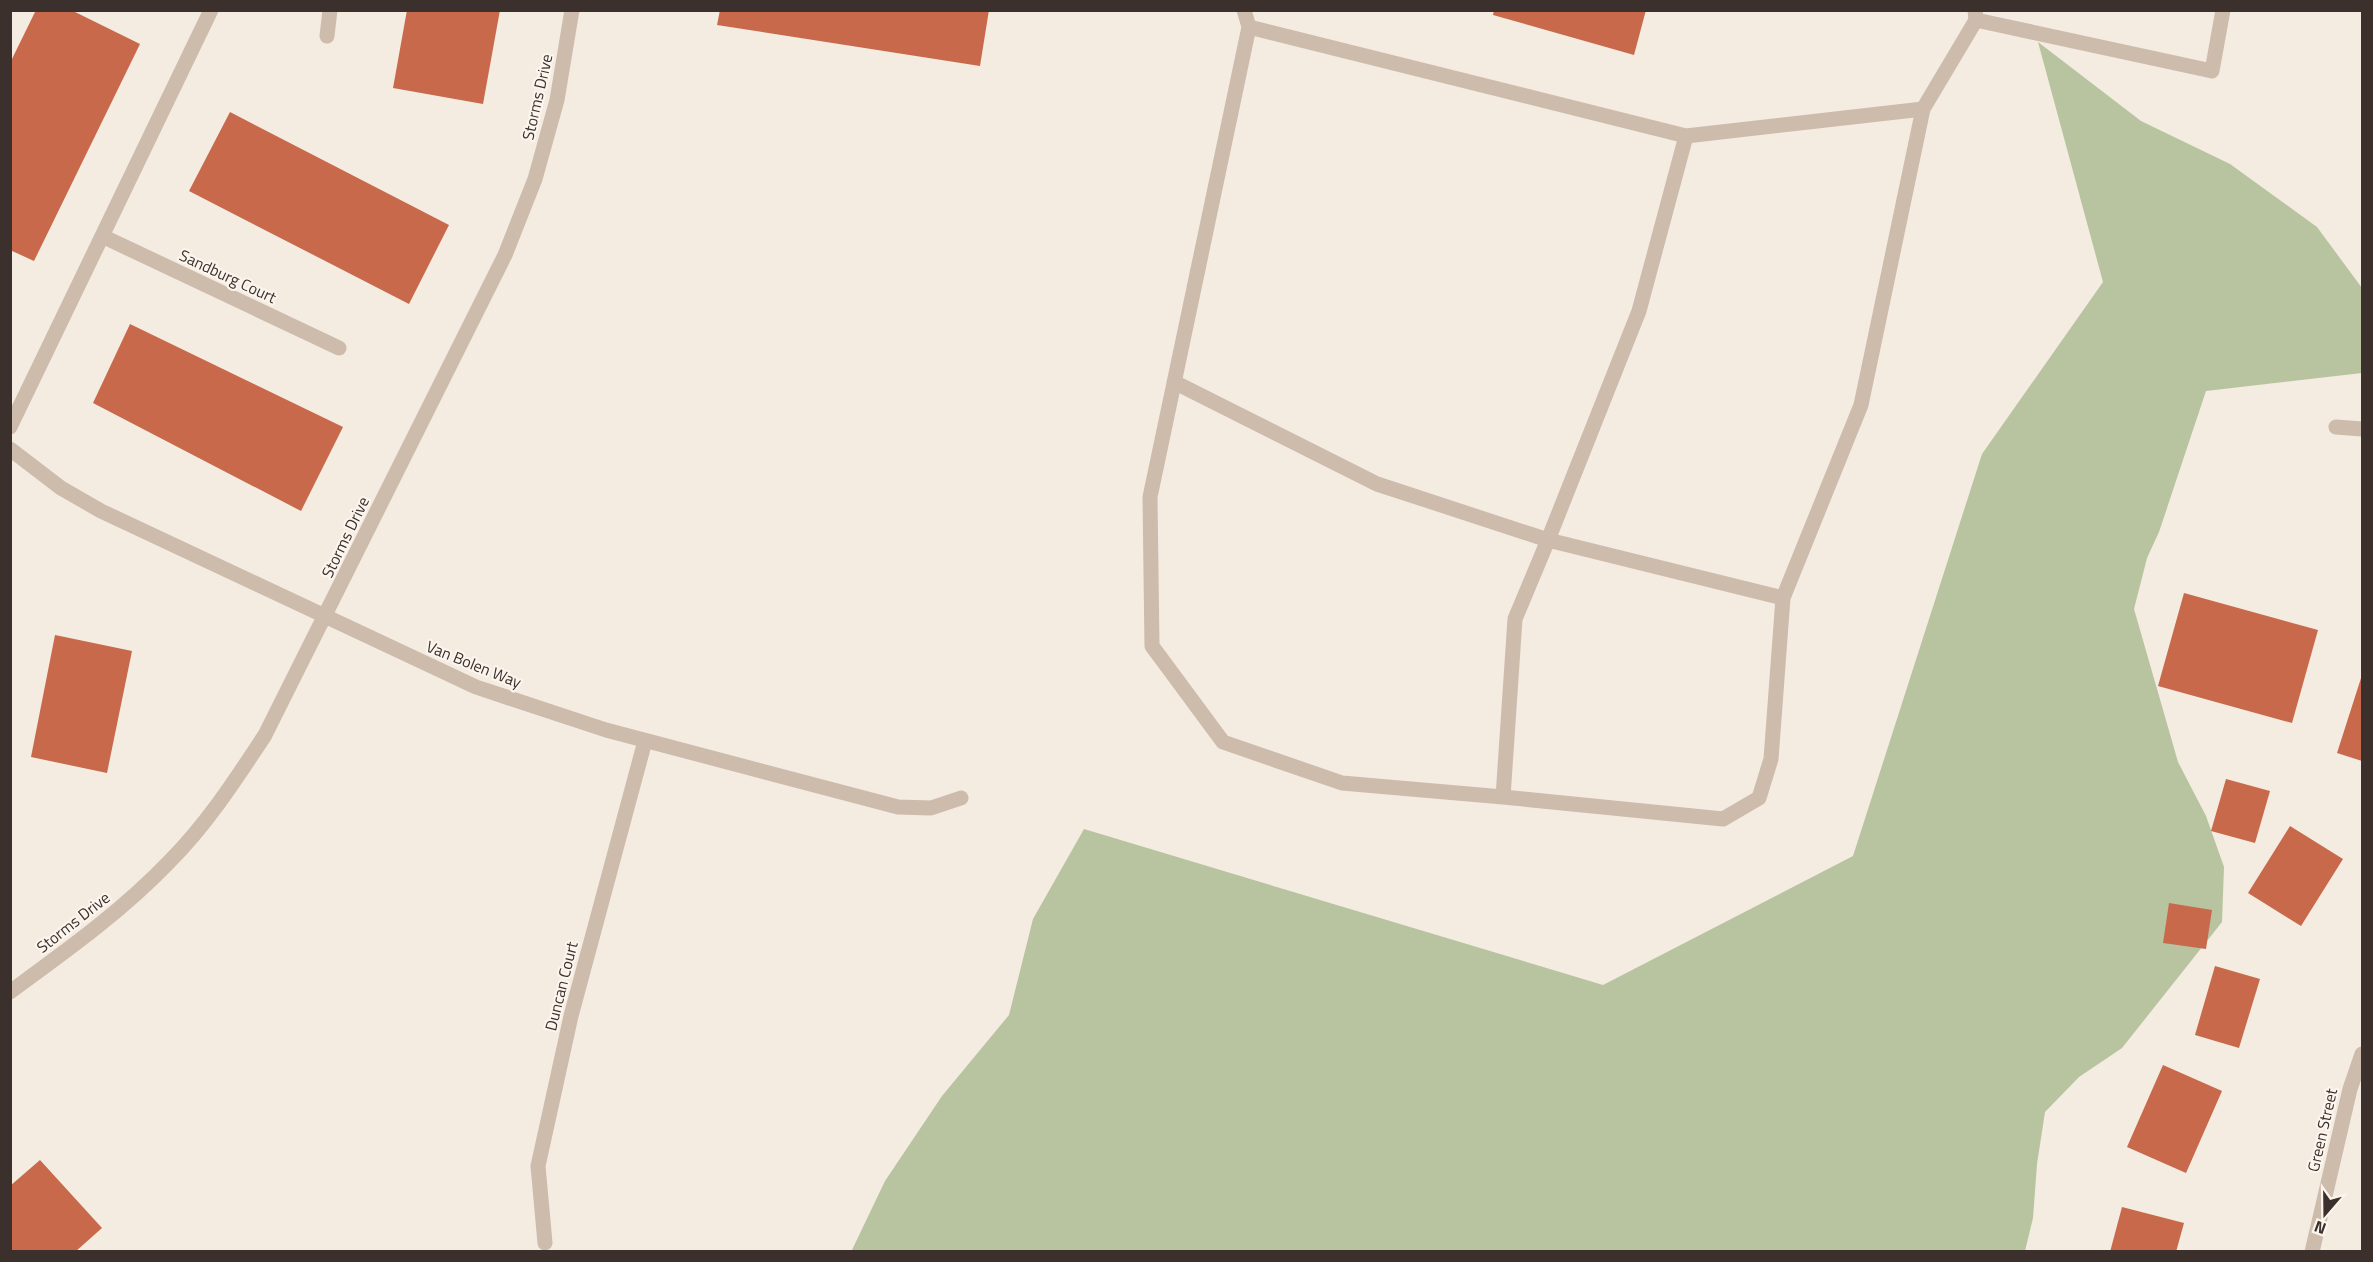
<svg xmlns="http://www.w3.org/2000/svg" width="2373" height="1262" font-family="'Titillium Web',sans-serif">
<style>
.green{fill:#b8c4a0}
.building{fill:#c8694b}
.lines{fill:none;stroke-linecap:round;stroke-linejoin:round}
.lane{stroke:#cdbbac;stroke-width:15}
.street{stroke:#cdbbac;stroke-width:15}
.labels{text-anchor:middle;stroke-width:4.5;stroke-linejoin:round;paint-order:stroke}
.street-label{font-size:16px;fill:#3b302b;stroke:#fbf5ee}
</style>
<rect width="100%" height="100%" fill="#f4ebe1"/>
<path class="green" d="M 2038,42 L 2141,121 L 2230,164 L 2317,227 L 2362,288 L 2362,373 L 2206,391 L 2159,532 L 2147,558 L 2134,609 L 2178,762 L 2206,816 L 2224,867 L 2222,922 L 2122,1048 L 2079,1077 L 2045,1112 L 2037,1164 L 2033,1218 L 2025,1251 L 851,1252 L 885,1181 L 942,1096 L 1009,1015 L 1033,919 L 1084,829 L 1603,985 L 1853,856 L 1982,454 L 2103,282 Z"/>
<path class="building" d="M 36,10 L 71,10 L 140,44 L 34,261 L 10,250 L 10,63 Z
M 407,10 L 500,10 L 483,104 L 393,88 Z
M 720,10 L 989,10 L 980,66 L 717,25 Z
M 1494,10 L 1646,10 L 1634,55 L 1493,15 Z
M 230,112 L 449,225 L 409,304 L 189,191 Z
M 130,324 L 343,427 L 301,511 L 93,403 Z
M 2184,593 L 2318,630 L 2292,723 L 2158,686 Z
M 55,635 L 132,651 L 107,773 L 31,757 Z
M 2362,675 L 2362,761 L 2337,753 Z
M 2226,779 L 2270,791 L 2255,843 L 2211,831 Z
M 2290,826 L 2343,859 L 2301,926 L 2248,893 Z
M 2169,903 L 2212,910 L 2206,949 L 2163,943 Z
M 2215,966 L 2260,979 L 2239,1048 L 2195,1035 Z
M 2163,1065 L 2222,1091 L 2186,1173 L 2127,1147 Z
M 40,1160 L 102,1228 L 75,1252 L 10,1252 L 10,1186 Z
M 2122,1207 L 2184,1223 L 2176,1252 L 2110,1252 Z"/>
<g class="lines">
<path class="lane" d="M 1244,10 L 1249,27 L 1686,136 L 1923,109 L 1976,20 L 2212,71 L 2223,10
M 1249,27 L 1150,497 L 1152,646 L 1223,742 L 1342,783 L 1503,797 L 1515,619 L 1548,540 L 1783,598 L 1861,405 L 1923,109
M 327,36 L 330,10
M 102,236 L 339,348
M 1174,382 L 1377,484 L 1548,540 L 1639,311 L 1686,136
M 10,427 L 211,10
M 1503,797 L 1723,819 L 1759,798 L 1771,759 L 1783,598"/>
<path class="street" d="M 1975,10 L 1976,20
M 2336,427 L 2362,429
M 10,449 L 61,488 L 101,511 L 476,687 L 606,730 L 898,807 L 931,808 L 961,798
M 10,992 C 66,951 121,912 169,862 C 207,824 236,779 265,735 L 505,255 L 535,179 L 557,100 L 572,10
M 545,1243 L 538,1166 L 571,1016 L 645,741
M 2312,1252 L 2350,1089 L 2362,1054"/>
</g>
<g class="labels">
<g class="street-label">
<text transform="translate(537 97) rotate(-77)" y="6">Storms Drive</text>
<text transform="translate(228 276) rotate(25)" y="6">Sandburg Court</text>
<text transform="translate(345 537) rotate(-64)" y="6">Storms Drive</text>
<text transform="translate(474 664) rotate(22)" y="6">Van Bolen Way</text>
<text transform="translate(73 922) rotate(-38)" y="6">Storms Drive</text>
<text transform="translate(561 986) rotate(-76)" y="6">Duncan Court</text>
<text transform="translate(2322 1130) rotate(-77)" y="6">Green Street</text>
</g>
</g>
<rect width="2373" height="1262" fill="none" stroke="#3b302b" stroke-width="24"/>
<g transform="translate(2325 1214) rotate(200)" stroke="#fbf5ee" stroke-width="4.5" paint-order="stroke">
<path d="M0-4.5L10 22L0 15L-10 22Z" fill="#3b302b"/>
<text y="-9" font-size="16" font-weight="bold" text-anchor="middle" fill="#3b302b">N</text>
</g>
</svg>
